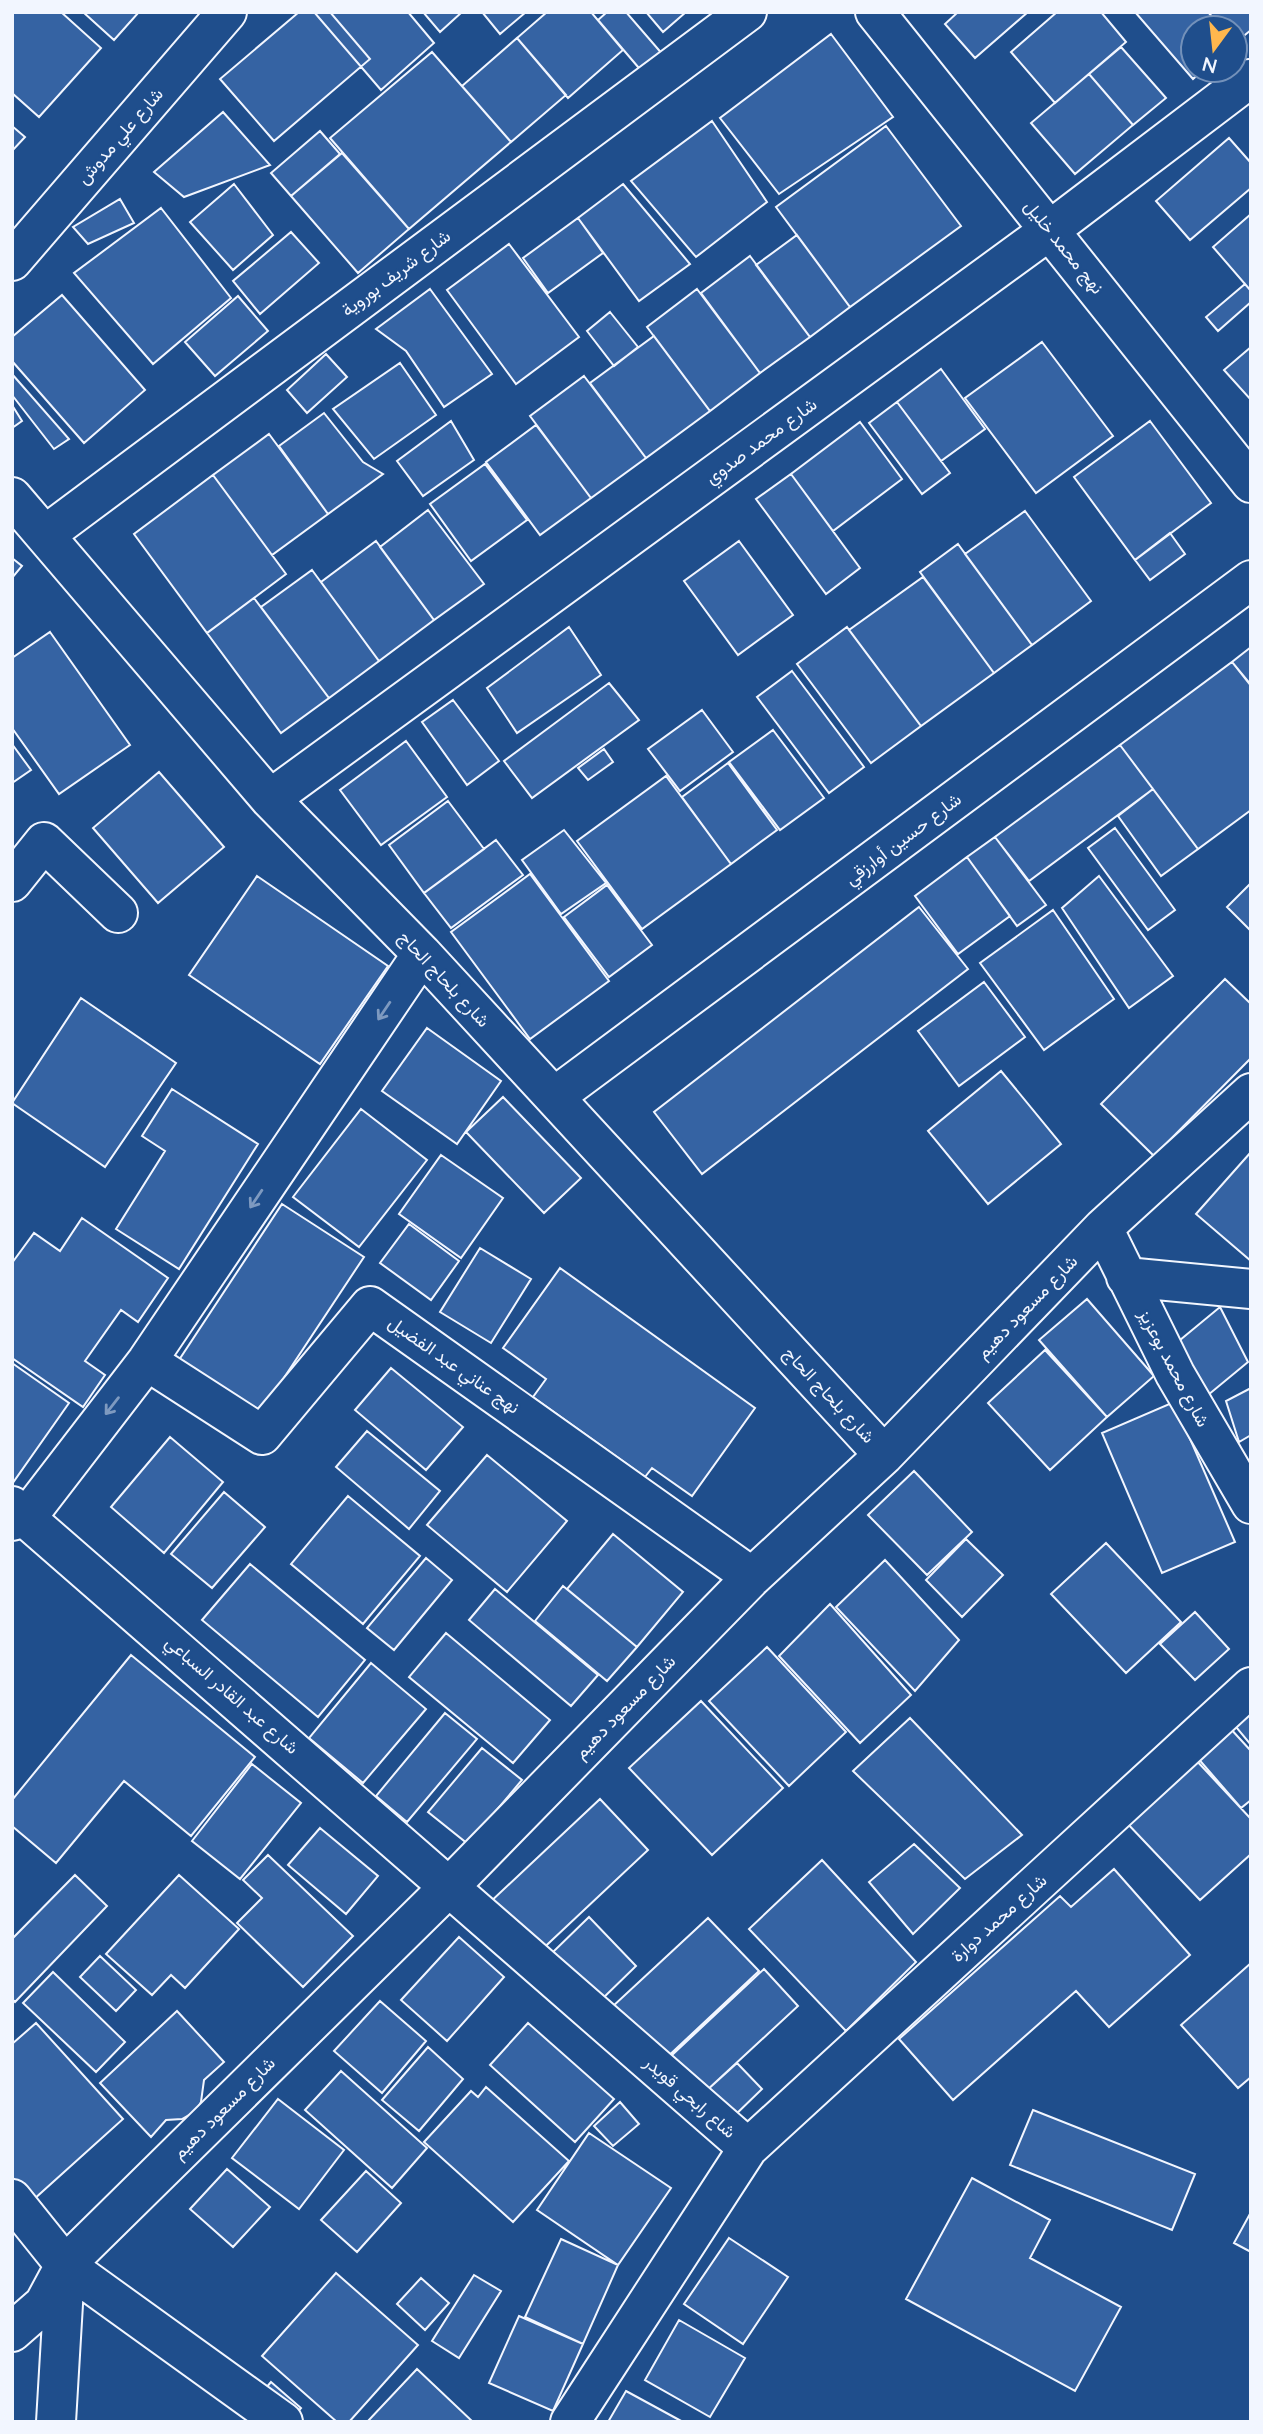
<svg xmlns="http://www.w3.org/2000/svg" width="1263" height="2434" font-family="Lato,Vazirmatn,sans-serif">
<style>
.building{fill:#3563a3;stroke:#f2f6ff;stroke-width:2}
.lines{fill:none;stroke-linecap:round;stroke-linejoin:round}
.minor-casing{stroke:#f2f6ff;stroke-width:42}
.minor{stroke:#1f4e8c;stroke-width:38}
.oneway{stroke:#7e9ac0}
.labels{text-anchor:middle;stroke-width:5;stroke-linejoin:round;paint-order:stroke}
.street-label{font-size:18px;fill:#f2f6ff;stroke:#1f4e8c}
</style>
<rect width="100%" height="100%" fill="#1f4e8c"/>
<path class="building" d="M 12,12 L 61,12 L 101,48 L 39,117 L 12,93 Z
M 83,12 L 139,12 L 114,40 Z
M 299,12 L 330,12 L 370,59 L 274,141 L 220,79 Z
M 314,12 L 408,12 L 434,43 L 381,90 Z
M 423,12 L 462,12 L 440,32 Z
M 482,12 L 526,12 L 500,34 Z
M 547,12 L 591,12 L 623,50 L 568,98 L 517,38 Z
M 607,12 L 626,12 L 664,56 L 644,74 L 598,20 Z
M 646,12 L 686,12 L 663,32 Z
M 958,12 L 1028,12 L 975,58 L 945,24 Z
M 1057,12 L 1101,12 L 1126,42 L 1055,103 L 1011,52 Z
M 1135,12 L 1208,12 L 1222,28 L 1193,28 L 1193,70 L 1203,70 L 1193,79 Z
M 1208,12 L 1251,12 L 1251,30 L 1235,43 L 1235,28 L 1222,28 Z
M 831,34 L 893,117 L 779,194 L 720,118 Z
M 517,38 L 566,95 L 511,142 L 462,86 Z
M 1121,47 L 1166,98 L 1133,125 L 1089,74 Z
M 432,52 L 511,142 L 409,229 L 330,138 Z
M 1089,74 L 1133,125 L 1075,174 L 1031,123 Z
M 223,112 L 270,165 L 184,197 L 154,172 Z
M 712,121 L 767,202 L 696,257 L 631,181 Z
M 12,126 L 25,137 L 12,151 Z
M 886,126 L 961,226 L 850,307 L 776,207 Z
M 320,131 L 340,154 L 291,196 L 271,173 Z
M 1229,138 L 1251,163 L 1251,188 L 1190,240 L 1156,201 Z
M 342,153 L 409,229 L 358,273 L 291,196 Z
M 234,184 L 273,235 L 233,270 L 190,222 Z
M 623,184 L 690,264 L 639,301 L 578,218 Z
M 120,199 L 134,223 L 88,244 L 73,227 Z
M 161,208 L 231,298 L 153,364 L 74,273 Z
M 1251,214 L 1251,291 L 1213,247 Z
M 578,218 L 603,253 L 548,293 L 523,258 Z
M 291,232 L 319,263 L 260,314 L 233,281 Z
M 797,235 L 850,307 L 810,337 L 756,265 Z
M 509,244 L 579,337 L 516,384 L 447,290 Z
M 750,256 L 810,337 L 760,373 L 701,293 Z
M 1245,284 L 1251,291 L 1251,302 L 1218,331 L 1206,317 Z
M 430,289 L 492,374 L 444,407 L 406,351 L 376,329 Z
M 697,289 L 760,373 L 710,411 L 647,327 Z
M 62,295 L 145,390 L 84,443 L 12,361 L 12,337 Z
M 238,296 L 268,331 L 215,376 L 185,342 Z
M 610,312 L 638,347 L 614,366 L 587,331 Z
M 654,336 L 710,411 L 646,458 L 590,383 Z
M 1042,342 L 1113,436 L 1036,493 L 965,398 Z
M 1251,347 L 1251,400 L 1224,370 Z
M 326,354 L 347,377 L 307,413 L 287,390 Z
M 400,363 L 436,415 L 374,459 L 333,409 Z
M 941,369 L 985,429 L 941,461 L 897,402 Z
M 12,374 L 69,439 L 54,449 L 12,395 Z
M 584,376 L 646,458 L 591,498 L 530,416 Z
M 897,402 L 950,473 L 922,494 L 869,423 Z
M 12,405 L 22,421 L 12,428 Z
M 324,413 L 363,462 L 383,474 L 328,514 L 279,446 Z
M 451,421 L 474,460 L 423,496 L 397,461 Z
M 1150,421 L 1211,503 L 1135,560 L 1074,477 Z
M 860,422 L 902,479 L 833,531 L 791,474 Z
M 536,425 L 591,498 L 540,535 L 486,462 Z
M 269,434 L 328,514 L 272,555 L 213,475 Z
M 485,464 L 527,520 L 471,561 L 430,504 Z
M 791,474 L 860,568 L 826,594 L 756,499 Z
M 213,475 L 286,574 L 207,633 L 134,534 Z
M 428,510 L 484,584 L 434,620 L 380,547 Z
M 1025,511 L 1091,601 L 1032,645 L 965,554 Z
M 1170,533 L 1185,554 L 1150,580 L 1135,560 Z
M 376,541 L 434,620 L 379,661 L 321,582 Z
M 739,541 L 793,615 L 738,655 L 684,581 Z
M 958,544 L 1032,645 L 994,673 L 920,572 Z
M 12,558 L 22,566 L 12,578 Z
M 312,570 L 379,661 L 329,698 L 261,607 Z
M 923,577 L 994,673 L 921,726 L 849,630 Z
M 254,598 L 329,698 L 281,733 L 207,633 Z
M 569,627 L 601,675 L 517,733 L 487,688 Z
M 847,627 L 921,726 L 871,763 L 797,664 Z
M 50,632 L 130,745 L 59,794 L 12,728 L 12,658 Z
M 1251,647 L 1251,685 L 1232,662 Z
M 1232,662 L 1251,686 L 1251,810 L 1198,849 L 1120,745 Z
M 792,671 L 864,767 L 829,793 L 757,697 Z
M 609,683 L 639,720 L 532,798 L 504,761 Z
M 453,700 L 499,761 L 467,785 L 422,722 Z
M 702,710 L 733,752 L 680,791 L 648,749 Z
M 773,730 L 824,798 L 780,830 L 729,762 Z
M 406,741 L 447,797 L 381,845 L 340,790 Z
M 12,744 L 31,770 L 12,783 Z
M 1120,745 L 1153,789 L 1029,881 L 995,837 Z
M 604,749 L 613,762 L 588,780 L 578,768 Z
M 728,763 L 777,830 L 731,864 L 682,797 Z
M 159,772 L 224,847 L 158,903 L 93,828 Z
M 666,776 L 731,864 L 642,929 L 577,841 Z
M 1153,789 L 1198,849 L 1161,876 L 1118,816 Z
M 448,801 L 484,849 L 424,893 L 389,845 Z
M 1115,828 L 1175,910 L 1148,930 L 1088,848 Z
M 564,830 L 606,883 L 561,914 L 522,860 Z
M 995,837 L 1046,905 L 1017,926 L 967,857 Z
M 496,840 L 523,875 L 451,928 L 424,893 Z
M 967,857 L 1010,916 L 958,954 L 915,896 Z
M 530,874 L 609,981 L 530,1039 L 451,932 Z
M 257,876 L 388,966 L 320,1064 L 189,975 Z
M 1099,876 L 1173,976 L 1129,1008 L 1062,908 Z
M 1251,883 L 1251,931 L 1227,907 Z
M 607,885 L 652,945 L 609,977 L 564,917 Z
M 919,907 L 968,969 L 702,1174 L 654,1112 Z
M 1053,910 L 1114,999 L 1044,1050 L 980,963 Z
M 1225,979 L 1251,1004 L 1251,1058 L 1154,1156 L 1101,1104 Z
M 984,982 L 1025,1037 L 959,1086 L 918,1031 Z
M 81,998 L 176,1063 L 105,1167 L 12,1103 Z
M 427,1028 L 501,1081 L 457,1144 L 382,1091 Z
M 1001,1071 L 1061,1144 L 988,1204 L 928,1131 Z
M 172,1089 L 258,1144 L 179,1269 L 116,1229 L 165,1151 L 142,1136 Z
M 503,1097 L 581,1178 L 544,1213 L 466,1132 Z
M 361,1109 L 427,1160 L 359,1247 L 293,1197 Z
M 1251,1152 L 1251,1261 L 1196,1214 Z
M 441,1155 L 503,1198 L 461,1258 L 399,1214 Z
M 282,1204 L 364,1257 L 258,1417 L 177,1363 Z
M 82,1218 L 168,1278 L 138,1322 L 121,1310 L 85,1361 L 105,1375 L 83,1407 L 12,1358 L 12,1263 L 34,1233 L 60,1251 Z
M 409,1224 L 459,1261 L 431,1300 L 380,1263 Z
M 480,1248 L 531,1279 L 491,1343 L 440,1312 Z
M 560,1268 L 755,1408 L 692,1496 L 652,1468 L 645,1477 L 533,1397 L 546,1379 L 503,1348 Z
M 1087,1299 L 1154,1376 L 1107,1417 L 1039,1340 Z
M 1220,1307 L 1248,1362 L 1202,1400 L 1174,1345 Z
M 1045,1350 L 1107,1417 L 1050,1470 L 988,1403 Z
M 12,1363 L 69,1403 L 12,1484 Z
M 391,1368 L 463,1427 L 426,1470 L 355,1410 Z
M 1251,1388 L 1251,1435 L 1239,1442 L 1226,1401 Z
M 1174,1402 L 1235,1542 L 1162,1573 L 1102,1433 Z
M 367,1431 L 440,1491 L 409,1529 L 336,1467 Z
M 170,1437 L 223,1482 L 164,1553 L 111,1507 Z
M 487,1455 L 567,1521 L 507,1592 L 427,1525 Z
M 914,1471 L 972,1532 L 927,1575 L 868,1515 Z
M 224,1492 L 265,1527 L 212,1588 L 171,1554 Z
M 348,1496 L 420,1556 L 363,1624 L 291,1564 Z
M 613,1534 L 683,1592 L 637,1647 L 567,1589 Z
M 966,1539 L 1003,1575 L 962,1617 L 926,1580 Z
M 1106,1543 L 1181,1622 L 1126,1673 L 1051,1594 Z
M 426,1558 L 452,1580 L 394,1650 L 367,1628 Z
M 885,1560 L 959,1640 L 915,1691 L 836,1607 Z
M 250,1564 L 365,1660 L 318,1717 L 202,1620 Z
M 563,1586 L 637,1647 L 607,1681 L 535,1621 Z
M 495,1589 L 598,1675 L 571,1706 L 469,1620 Z
M 830,1604 L 911,1695 L 860,1743 L 779,1656 Z
M 1195,1612 L 1229,1649 L 1195,1680 L 1160,1644 Z
M 446,1633 L 550,1720 L 513,1763 L 409,1677 Z
M 767,1647 L 846,1732 L 789,1786 L 709,1701 Z
M 131,1655 L 255,1757 L 191,1836 L 124,1781 L 56,1863 L 12,1826 L 12,1800 Z
M 371,1663 L 426,1709 L 363,1783 L 309,1738 Z
M 701,1701 L 783,1788 L 712,1855 L 629,1768 Z
M 1251,1705 L 1251,1745 L 1231,1721 Z
M 445,1713 L 477,1739 L 407,1822 L 376,1796 Z
M 910,1718 L 1022,1835 L 965,1879 L 853,1771 Z
M 1229,1727 L 1251,1751 L 1251,1800 L 1241,1808 L 1196,1756 Z
M 482,1748 L 522,1780 L 468,1844 L 428,1812 Z
M 1194,1758 L 1251,1819 L 1251,1854 L 1200,1900 L 1125,1821 Z
M 252,1764 L 301,1803 L 240,1879 L 192,1841 Z
M 600,1799 L 648,1850 L 535,1956 L 487,1905 Z
M 320,1828 L 378,1876 L 346,1914 L 288,1865 Z
M 914,1844 L 960,1888 L 913,1934 L 869,1882 Z
M 268,1855 L 353,1936 L 303,1987 L 237,1923 L 262,1898 L 243,1880 Z
M 822,1860 L 916,1962 L 846,2031 L 749,1929 Z
M 1114,1869 L 1190,1955 L 1109,2027 L 1076,1991 L 953,2100 L 899,2039 L 1060,1896 L 1071,1907 Z
M 75,1875 L 107,1906 L 15,2002 L 12,1999 L 12,1939 Z
M 179,1875 L 239,1929 L 185,1988 L 171,1975 L 152,1995 L 106,1954 Z
M 589,1917 L 636,1966 L 600,2001 L 553,1952 Z
M 708,1918 L 759,1971 L 663,2061 L 612,2007 Z
M 459,1937 L 504,1977 L 447,2041 L 401,2000 Z
M 100,1956 L 136,1990 L 116,2011 L 80,1977 Z
M 1251,1963 L 1251,2077 L 1238,2088 L 1181,2025 Z
M 764,1969 L 798,2006 L 705,2092 L 671,2056 Z
M 53,1972 L 125,2042 L 96,2072 L 23,2003 Z
M 380,2001 L 426,2041 L 382,2093 L 334,2051 Z
M 177,2011 L 224,2062 L 204,2080 L 201,2102 L 196,2111 L 182,2119 L 166,2120 L 151,2137 L 100,2083 Z
M 36,2023 L 123,2119 L 33,2200 L 12,2177 L 12,2044 Z
M 528,2023 L 614,2099 L 575,2142 L 490,2065 Z
M 428,2047 L 463,2079 L 419,2131 L 382,2100 Z
M 737,2063 L 762,2089 L 731,2119 L 705,2092 Z
M 341,2071 L 427,2148 L 392,2188 L 305,2110 Z
M 486,2087 L 569,2161 L 513,2222 L 424,2142 L 471,2091 L 478,2097 Z
M 278,2099 L 344,2150 L 299,2209 L 232,2158 Z
M 620,2102 L 639,2124 L 613,2146 L 594,2126 Z
M 1033,2110 L 1195,2174 L 1172,2230 L 1010,2165 Z
M 589,2133 L 671,2188 L 618,2265 L 537,2210 Z
M 227,2169 L 270,2207 L 233,2247 L 190,2209 Z
M 366,2171 L 401,2203 L 357,2252 L 321,2220 Z
M 972,2178 L 1050,2220 L 1030,2258 L 1121,2307 L 1075,2391 L 906,2299 Z
M 1251,2212 L 1251,2252 L 1234,2243 Z
M 729,2238 L 788,2277 L 743,2344 L 684,2304 Z
M 561,2239 L 618,2265 L 583,2344 L 525,2317 Z
M 336,2273 L 418,2345 L 349,2422 L 337,2422 L 262,2356 Z
M 474,2275 L 501,2291 L 459,2358 L 432,2341 Z
M 421,2278 L 449,2303 L 425,2330 L 397,2304 Z
M 519,2316 L 583,2344 L 553,2411 L 489,2383 Z
M 679,2320 L 745,2358 L 710,2417 L 645,2380 Z
M 417,2369 L 473,2422 L 367,2422 Z
M 271,2382 L 301,2408 L 289,2422 L 259,2396 Z
M 626,2391 L 683,2422 L 608,2422 Z"/>
<g class="lines">
<defs>
<path id="minor" d="M 875,12 L 1251,483
M 12,261 L 227,12
M 12,497 L 270,799 L 422,954 L 884,1455
M 45,535 L 747,12
M 270,799 L 1050,230 L 1249,79
M 12,882 L 44,842 L 118,913
M 554,1097 L 1251,580
M 1103,1228 L 1175,1374 L 1251,1504
M 1126,1277 L 1251,1289
M 147,1361 L 262,1435 L 370,1306 L 752,1577
M 12,1506 L 748,2148 L 570,2422
M 12,1521 L 27,1517 L 147,1361 L 422,954
M 748,2148 L 1251,1687
M 12,2199 L 65,2265 L 283,2422
M 12,2332 L 44,2304 L 65,2265 L 451,1885 L 752,1577 L 884,1455 L 1103,1228 L 1251,1093
M 56,2422 L 65,2270"/>
</defs>
<use href="#minor" class="minor-casing"/>
<use href="#minor" class="minor"/>
</g>
<defs><path id="oneway-shaft" d="M-6 0H5M1.5-3L5.5 0L1.5 3" fill="none" stroke-width="1.6" stroke-linecap="round" stroke-linejoin="round" transform="scale(1.75)"/></defs>
<g class="oneway">
<use href="#oneway-shaft" transform="translate(384 1011) rotate(124)"/>
<use href="#oneway-shaft" transform="translate(256 1199) rotate(124)"/>
<use href="#oneway-shaft" transform="translate(112 1406) rotate(128)"/>
</g>
<g class="labels">
<g class="street-label">
<text transform="translate(120 136) rotate(-49)" y="6">شارع علي مدوش</text>
<text transform="translate(1064 247) rotate(51)" y="6">نهج محمد خليل</text>
<text transform="translate(396 273) rotate(-37)" y="6">شارع شريف بوروية</text>
<text transform="translate(761 441) rotate(-36)" y="6">شارع محمد صدوي</text>
<text transform="translate(903 839) rotate(-37)" y="6">شارع حسين أوارزقي</text>
<text transform="translate(444 979) rotate(47)" y="6">شارع بلحاج الحاج</text>
<text transform="translate(1027 1307) rotate(-46)" y="6">شارع مسعود دهيم</text>
<text transform="translate(454 1365) rotate(35)" y="6">نهج عناني عبد الفضيل</text>
<text transform="translate(1174 1368) rotate(62)" y="6">شارع محمد بوعزيز</text>
<text transform="translate(829 1395) rotate(47)" y="6">شارع بلحاج الحاج</text>
<text transform="translate(232 1695) rotate(41)" y="6">شارع عبد القادر السباعي</text>
<text transform="translate(625 1707) rotate(-46)" y="6">شارع مسعود دهيم</text>
<text transform="translate(999 1918) rotate(-42)" y="6">شارع محمد دوارة</text>
<text transform="translate(690 2097) rotate(41)" y="6">شاع رابحي قويدر</text>
<text transform="translate(224 2108) rotate(-45)" y="6">شارع مسعود دهيم</text>
</g>
</g>
<rect width="1263" height="2434" fill="none" stroke="#f2f6ff" stroke-width="28"/>
<g transform="translate(1214 49) rotate(195)"><circle r="33" fill="#1f4e8c" stroke="#7391ba" stroke-width="2"/>
<path d="M0-5L12 26L0 18L-12 26Z" fill="#ffb74d"/>
<text y="-10" font-size="19" font-weight="bold" text-anchor="middle" fill="#f2f6ff">N</text>
</g>
</svg>
